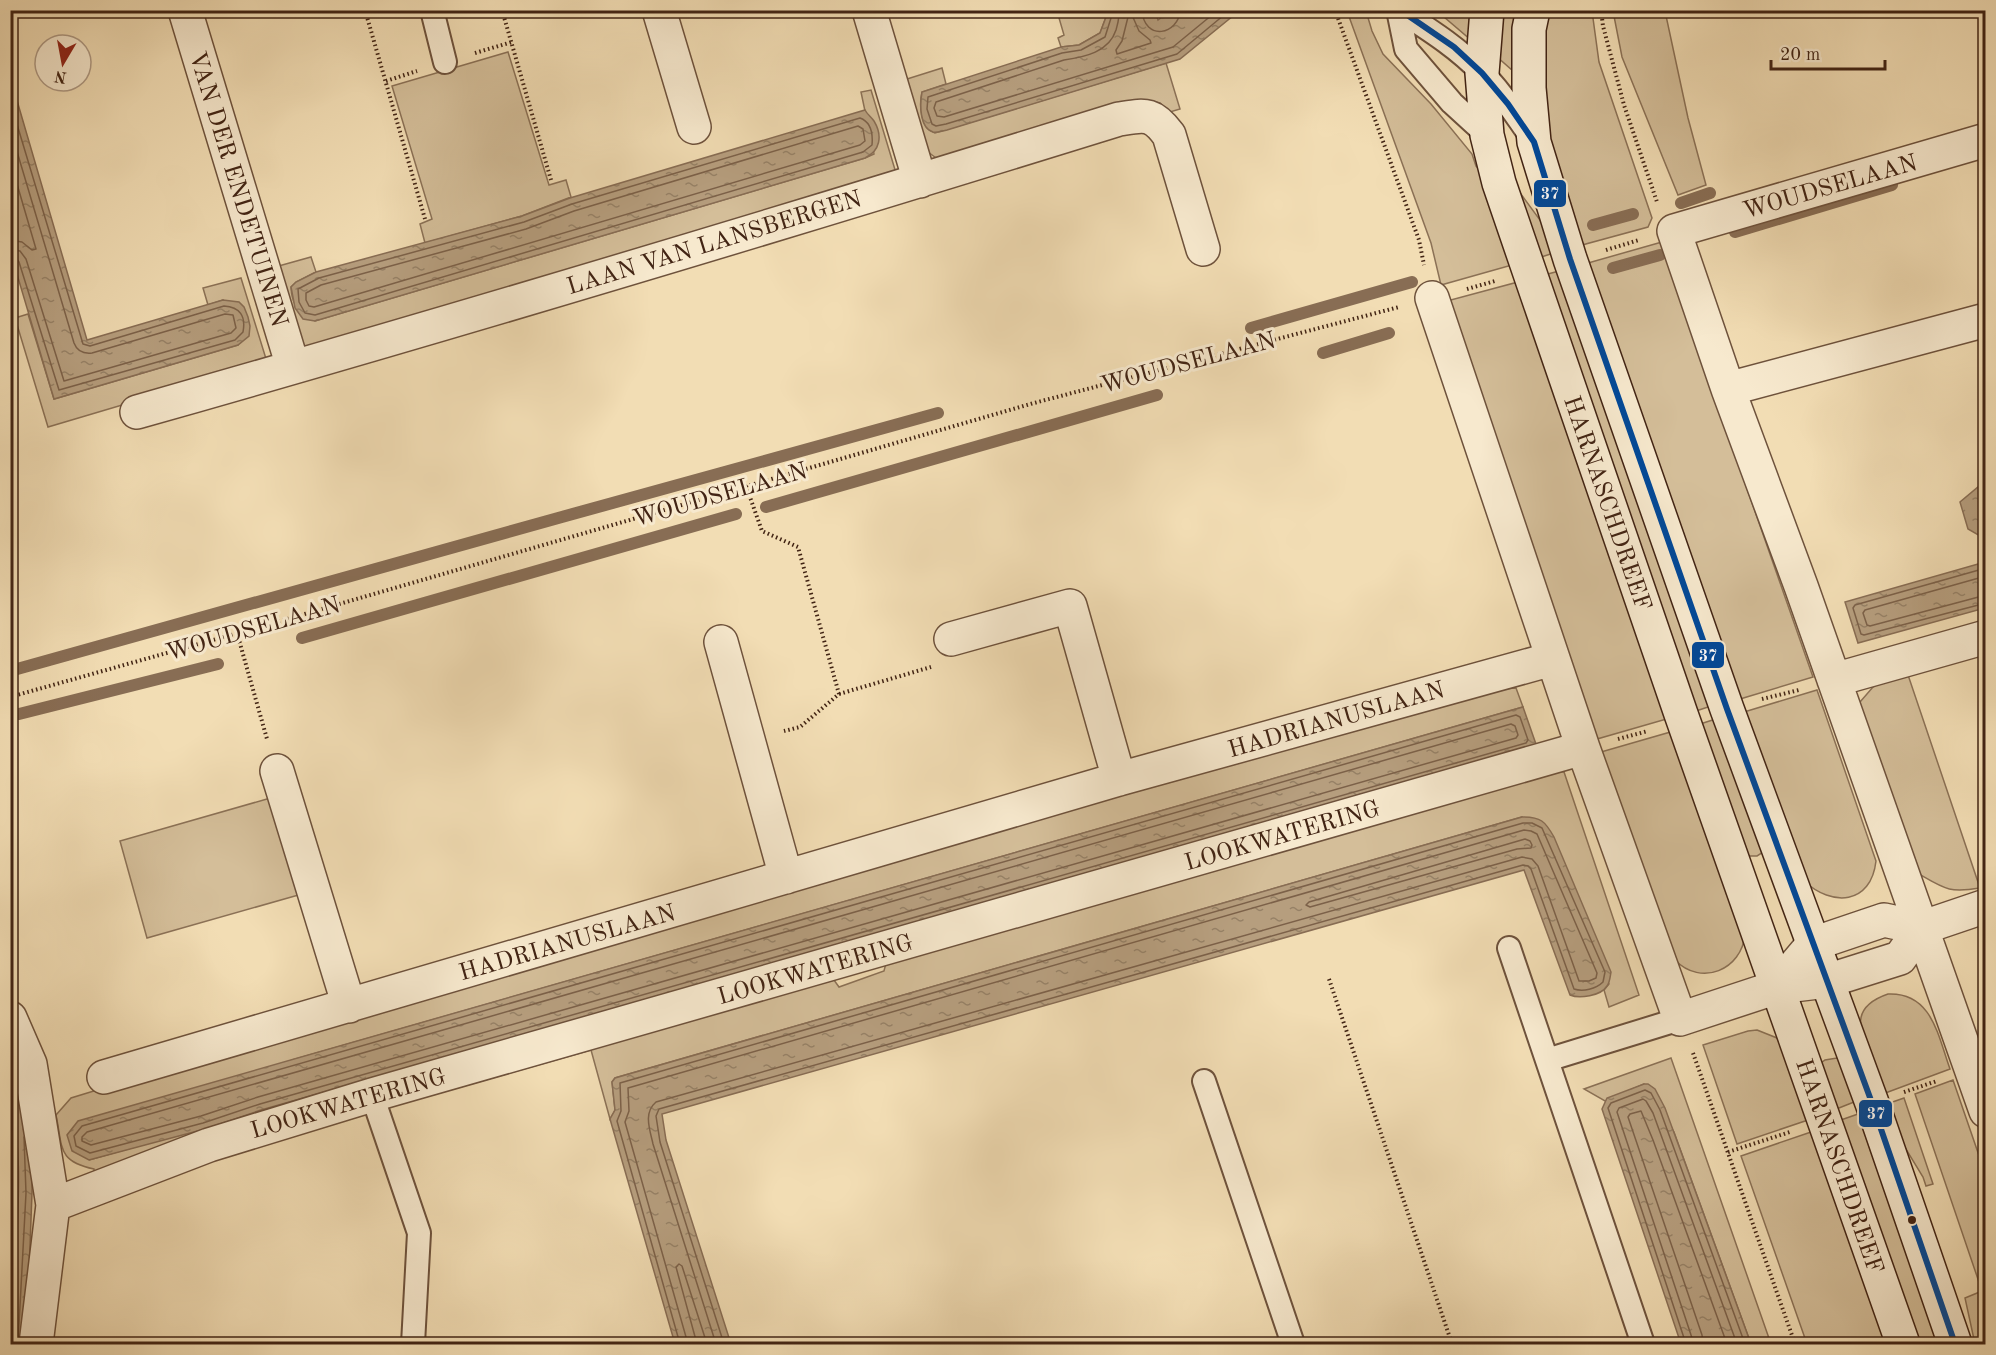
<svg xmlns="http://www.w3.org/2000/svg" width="1996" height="1355" font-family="'Old Standard TT',serif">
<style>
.green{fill:#d4be99;stroke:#8b7156;stroke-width:1.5}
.water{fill:url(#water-ripples);stroke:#886d54;stroke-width:1.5}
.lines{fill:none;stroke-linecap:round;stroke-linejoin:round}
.shore{stroke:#7c6149;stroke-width:1.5}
.stream{stroke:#886d54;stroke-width:12}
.lane-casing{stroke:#6e523c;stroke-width:26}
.street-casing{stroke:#6e523c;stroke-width:36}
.secondary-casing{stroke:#422414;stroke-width:36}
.path{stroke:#422414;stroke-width:4;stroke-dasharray:1.5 3;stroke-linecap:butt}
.lane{stroke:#f7e9ce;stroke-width:22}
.street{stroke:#f7e9ce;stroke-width:33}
.secondary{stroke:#f7e9ce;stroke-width:33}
.bus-1-casing{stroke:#f7e9ce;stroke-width:10}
.bus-1{stroke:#004899;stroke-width:6}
.bus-dot{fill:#422414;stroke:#f7e9ce;stroke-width:2}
.labels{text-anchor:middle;stroke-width:6;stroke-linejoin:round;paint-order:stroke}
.street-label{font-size:24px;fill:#422414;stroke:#f7e9ce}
.line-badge{stroke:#f7e9ce;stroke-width:2}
.badge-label{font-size:16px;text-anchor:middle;font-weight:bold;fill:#fff}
</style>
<defs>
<pattern id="water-ripples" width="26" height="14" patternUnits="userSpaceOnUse" patternTransform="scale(1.5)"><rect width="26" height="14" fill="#b69e7e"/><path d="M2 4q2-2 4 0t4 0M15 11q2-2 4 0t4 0" fill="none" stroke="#968166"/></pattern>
</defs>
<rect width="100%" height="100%" fill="#f2ddb4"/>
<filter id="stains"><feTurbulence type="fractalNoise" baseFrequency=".00333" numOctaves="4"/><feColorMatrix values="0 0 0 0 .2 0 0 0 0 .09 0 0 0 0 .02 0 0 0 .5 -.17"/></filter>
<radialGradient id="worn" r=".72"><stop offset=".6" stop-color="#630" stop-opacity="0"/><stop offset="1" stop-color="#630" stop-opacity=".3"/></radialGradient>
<path class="green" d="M 1057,11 L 1102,11 L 1106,17 L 1100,33 L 1079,45 L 1061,47 L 1058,38 L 1064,35 Z
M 1347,11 L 1366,11 L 1372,31 L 1383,54 L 1431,104 L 1472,154 L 1476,166 L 1484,174 L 1512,265 L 1441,285 L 1431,243 Z
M 1437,11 L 1475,11 L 1471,40 Z
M 1500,11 L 1522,11 L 1518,72 L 1512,70 L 1496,56 Z
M 1548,11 L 1592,11 L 1599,62 L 1652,218 L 1648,227 L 1582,245 L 1547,128 L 1543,44 Z
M 1613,11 L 1665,11 L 1688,118 L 1706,185 L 1678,195 L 1622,57 Z
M 508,52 L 549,185 L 566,180 L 571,197 L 522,216 L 425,243 L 420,224 L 432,219 L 392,86 Z
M 1166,63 L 1180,109 L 1170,112 L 1160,103 L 1147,100 L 939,160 L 928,152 L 907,79 L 942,68 L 946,84 L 922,92 C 919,105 920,128 935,133 Z
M 871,90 L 896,173 L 309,348 L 303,345 L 275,267 L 311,257 L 316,272 L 296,282 L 291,287 C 292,308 299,308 315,321 L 865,158 L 874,154 L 861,92 Z
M 1518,190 L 1551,235 L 1557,252 L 1538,258 Z
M 1669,240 L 1681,300 L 1813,677 L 1740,699 L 1588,263 Z
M 1563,270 L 1714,705 L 1696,711 L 1544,275 Z
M 241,278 L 267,362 L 48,427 L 15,318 L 28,314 L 54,399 L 238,345 L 223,300 L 208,305 L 203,288 Z
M 1518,282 L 1670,718 L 1597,739 L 1447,301 Z
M 1905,666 L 1980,888 C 1949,893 1945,889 1919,874 L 1862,723 L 1860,702 L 1873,687 Z
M 1516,688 L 1523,707 L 292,1060 L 89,1160 C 202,1129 314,1095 427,1064 L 94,1173 L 94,1169 C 57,1161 63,1148 56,1115 L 71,1098 L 107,1087 L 107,1084 L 1488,690 Z
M 1817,690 L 1876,861 C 1871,905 1832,907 1804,881 L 1744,712 Z
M 1719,718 L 1765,851 L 1757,856 L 1746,856 L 1700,724 Z
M 1674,731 L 1745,934 C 1742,970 1701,987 1675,960 L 1601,752 Z
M 1559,771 L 1564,772 L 1639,995 L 1609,1007 L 1604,990 L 1609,984 L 1522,817 L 615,1078 L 612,1082 L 615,1110 L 610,1119 L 591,1050 L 422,1098 L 430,1088 L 834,980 L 839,987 L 884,971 L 886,963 Z
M 274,797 L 302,894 L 147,938 L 120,841 Z
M 1888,994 C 1932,992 1938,1036 1950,1069 L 1880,1095 C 1876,1081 1871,1068 1867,1054 C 1858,1025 1853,1006 1888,994 Z
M 1757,1030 L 1777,1038 L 1787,1049 L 1811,1119 L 1737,1144 L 1703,1045 L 1748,1031 Z
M 1671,1058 L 1771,1344 L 1751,1344 L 1674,1132 L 1644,1084 L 1605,1101 L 1584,1089 Z
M 1837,1058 L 1840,1060 L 1854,1102 L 1834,1110 L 1821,1063 L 1825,1060 Z
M 1953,1080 L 1985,1173 L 1985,1344 L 1975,1344 L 1965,1298 L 1982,1291 L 1915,1094 Z
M 1904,1098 L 1933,1184 L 1926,1186 L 1923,1177 L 1890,1123 L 1884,1105 Z
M 1858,1114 L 1938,1344 L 1916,1344 L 1838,1121 Z
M 1814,1131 L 1887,1344 L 1807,1344 L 1741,1156 Z"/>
<path class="water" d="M 1102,11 L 1155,11 L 1158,20 L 1170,11 L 1239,11 L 1180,59 L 947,130 C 943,131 937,133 933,132 C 919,128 920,103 922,92 L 1061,47 L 1079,45 L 1100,33 L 1106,17 Z
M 11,80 L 87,340 L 223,300 L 239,302 L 244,307 L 248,317 L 250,326 L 249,336 L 238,345 L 54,399 L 11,254 Z
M 865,110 C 867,114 871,117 874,121 C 883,136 880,151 865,158 L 315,321 L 303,319 L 295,308 L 291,287 L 296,282 L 316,272 L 522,216 L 570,198 Z
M 1985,484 L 1985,534 L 1980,536 L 1968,529 L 1960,502 L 1978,487 Z
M 1985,562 L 1985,608 L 1858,643 L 1845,602 Z
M 1523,707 L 1537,747 L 261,1110 L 205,1129 L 89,1160 L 72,1151 L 67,1135 L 78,1121 Z
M 1522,817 C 1541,817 1545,821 1554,837 L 1611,972 C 1610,977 1610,982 1607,986 C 1601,996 1579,999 1570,995 L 1524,870 L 662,1114 L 666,1140 L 731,1344 L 675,1344 L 610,1119 L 615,1110 L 612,1082 L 615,1078 Z
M 10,1049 L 32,1157 L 32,1193 L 28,1298 L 23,1344 L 10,1344 Z
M 1644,1084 L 1648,1084 L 1655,1089 L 1665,1108 L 1751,1344 L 1681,1344 L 1602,1109 L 1607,1098 Z"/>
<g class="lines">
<path class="shore" d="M 1109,10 L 1111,18 L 1105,37 L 1081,50 L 1062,53 L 928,97 L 927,109 L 932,124 L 936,126 L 946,124 L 1177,54 L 1230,10
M 1117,10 C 1120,18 1118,22 1116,30 C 1109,52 1085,57 1064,60 L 936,102 L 934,108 L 937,116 L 944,117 L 1173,47 L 1218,10
M 1142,10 C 1144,42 1179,35 1180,10
M 1132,15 L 1139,31 L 1150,40 L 1151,43 L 1117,54 L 1116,50 L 1122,41 L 1128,17 Z
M 10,101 L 83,344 L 90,346 L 224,306 C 240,307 246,316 243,332 L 235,340 L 59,390 L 19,262 L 16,258 L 10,257
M 860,118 C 871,122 873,134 872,145 L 863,152 L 315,315 L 305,313 L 299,302 L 298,289 L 319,278 L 524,222 L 572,204 Z
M 858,126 L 863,129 L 865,141 L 860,145 L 314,307 L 309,306 L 306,300 L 306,293 L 321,285 L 526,229 L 574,211 Z
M 10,128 L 74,343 C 77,351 83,354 92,353 L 225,314 L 233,315 L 236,328 L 231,333 L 64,381 L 26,259 L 20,251 L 10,249
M 10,160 L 36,249 L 32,250 L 22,242 L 10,240
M 1986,568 L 1855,605 L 1853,608 L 1861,634 L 1864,635 L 1986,603
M 1986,576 L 1865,610 L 1863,613 L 1867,625 L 1870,626 L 1986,595
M 1516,715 L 1520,717 L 1528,740 L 1526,743 L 260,1104 L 203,1123 L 90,1153 L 76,1146 L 74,1136 L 82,1126 Z
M 1511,724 L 1515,726 L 1518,735 L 1516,738 L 258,1097 L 201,1116 L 91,1145 L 82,1141 L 82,1137 L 87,1132 Z
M 1525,839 L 1530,841 L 1532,845 L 1531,848 L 1517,849 L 1310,907 L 1306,905 L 1309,902 Z
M 10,1100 C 21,1144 19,1190 17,1234 C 16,1268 14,1302 10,1337
M 18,1344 L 26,1193 L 24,1137
M 680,1344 L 617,1121 L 621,1111 L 620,1083 L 1523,823 L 1532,823 L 1542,828 L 1605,972 L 1603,982 C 1596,989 1583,992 1574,989 L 1531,869 L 1528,866 L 1523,865 L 659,1109 L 656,1116 L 660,1142 L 724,1344
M 688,1344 L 625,1122 L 629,1111 L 628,1088 L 1524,830 L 1531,831 L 1537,834 L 1597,973 L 1596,978 L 1589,981 L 1579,981 L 1538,866 L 1532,859 L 1522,857 L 656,1102 C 643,1113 650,1130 653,1144 L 716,1344
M 697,1344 L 676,1267 L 679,1264 L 682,1266 L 707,1344
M 1686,1344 L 1608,1108 L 1611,1103 L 1645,1090 L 1651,1093 L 1660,1110 L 1745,1344
M 1694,1344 L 1617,1112 L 1619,1108 L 1643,1099 L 1646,1101 L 1653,1113 L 1737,1344
M 1703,1344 L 1702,1335 L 1628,1117 L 1630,1114 L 1641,1111 L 1653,1140 L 1727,1344"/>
<path class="stream" d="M 1681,203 L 1710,193
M 1593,225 L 1633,214
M 1735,232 L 1892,185
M 1613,268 L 1660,255
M 1251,328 L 1412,282
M 1323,353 L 1389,333
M 766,507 L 1157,395
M 302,638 L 736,514
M 10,671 C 320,586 628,497 938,413
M 19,714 L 218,664"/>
<defs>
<path id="lane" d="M 432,10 L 445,62
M 1398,10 L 1406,49 L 1452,103 L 1487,135
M 1399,10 C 1428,29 1457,47 1481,72 C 1501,91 1516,116 1532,138
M 1509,948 L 1643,1344
M 1547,1060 L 1680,1019
M 1204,1081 L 1293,1344
M 372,1095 L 419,1233 L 413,1344"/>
<path id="street" d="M 185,10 L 293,367
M 659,10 L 694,127
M 869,10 L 920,181
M 1986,140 L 1674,231 L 1728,389 L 1801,586 L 1986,1111
M 1432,298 L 1583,748 L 1680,1019 L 1777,987 L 1827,981 L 1900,958 L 1921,928
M 1728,389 L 1986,320
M 137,412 C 465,319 793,220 1119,119 C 1145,115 1152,112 1169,135 L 1203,249
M 951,639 L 1070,606 L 1119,779
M 721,642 L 786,877
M 1834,680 L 1986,637
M 277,771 L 349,1006
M 1777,987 L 1813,944 L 1884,920 L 1921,928 L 1986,906
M 10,1018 L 30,1064 L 53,1205 L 36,1344
M 104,1077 L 1119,779 L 1552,659
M 53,1205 L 209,1145 L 372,1095 L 1583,748"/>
<path id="secondary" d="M 1487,10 L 1482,73 L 1487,135 L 1499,183 L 1681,714 L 1903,1344
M 1533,10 L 1529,29 L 1529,88 L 1534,142 L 1570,259 L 1727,709 L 1872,1103 L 1955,1344"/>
</defs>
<use href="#lane" class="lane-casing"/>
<use href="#street" class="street-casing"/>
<use href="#secondary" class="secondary-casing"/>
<path class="path" d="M 365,10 L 425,219
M 502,10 L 551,180
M 1335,10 L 1419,240 L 1424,265
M 1601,10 L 1603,26 L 1624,105 L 1657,202
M 475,53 L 512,42
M 386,81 L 417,71
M 1606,250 L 1639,240
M 1467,289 L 1495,281
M 746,486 L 762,531 L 798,547 L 839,694 L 800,727 L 784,731
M 237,633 L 267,739
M 839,694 L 931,667
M 10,697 L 270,624 L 1034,403 L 1399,307
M 1762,699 L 1799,690
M 1618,739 L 1648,731
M 1329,979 L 1452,1344
M 1693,1053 L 1795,1344
M 1904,1092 L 1937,1081
M 1728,1152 L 1790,1132"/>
<use href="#lane" class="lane"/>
<use href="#street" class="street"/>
<use href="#secondary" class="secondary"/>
<defs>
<path id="bus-1" d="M 1400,10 L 1454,47 L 1482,73 L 1508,104 L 1534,142 L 1570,259 L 1727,709 L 1872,1103 L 1955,1344"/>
</defs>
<use href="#bus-1" class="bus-1-casing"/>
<use href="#bus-1" class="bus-1"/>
</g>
<circle class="bus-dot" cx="1912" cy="1220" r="5"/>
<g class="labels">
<g class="street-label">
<text transform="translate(1830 186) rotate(-16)" y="8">WOUDSELAAN</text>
<text transform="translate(239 189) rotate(73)" y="8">VAN DER ENDETUINEN</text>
<text transform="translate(714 242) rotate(-17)" y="8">LAAN VAN LANSBERGEN</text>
<text transform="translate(1188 362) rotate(-15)" y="8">WOUDSELAAN</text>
<text transform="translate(720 494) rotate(-16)" y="8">WOUDSELAAN</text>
<text transform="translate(1608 503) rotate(71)" y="8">HARNASCHDREEF</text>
<text transform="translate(253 628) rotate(-16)" y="8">WOUDSELAAN</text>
<text transform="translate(1336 719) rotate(-16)" y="8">HADRIANUSLAAN</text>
<text transform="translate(1282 835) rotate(-16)" y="8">LOOKWATERING</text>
<text transform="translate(567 942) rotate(-16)" y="8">HADRIANUSLAAN</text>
<text transform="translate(815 969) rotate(-16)" y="8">LOOKWATERING</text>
<text transform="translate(348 1103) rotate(-16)" y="8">LOOKWATERING</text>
<text transform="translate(1840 1166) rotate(71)" y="8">HARNASCHDREEF</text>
</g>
</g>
<g class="line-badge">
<rect x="1533" y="179" width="34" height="29" rx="6" fill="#004899"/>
<rect x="1691" y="641" width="34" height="28" rx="6" fill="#004899"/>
<rect x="1858" y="1099" width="35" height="29" rx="6" fill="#004899"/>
</g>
<g class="badge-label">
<text x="1550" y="199">37</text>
<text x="1708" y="661">37</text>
<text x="1876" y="1119">37</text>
</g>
<rect width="1996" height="1355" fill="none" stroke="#f2ddb4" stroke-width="36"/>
<rect x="12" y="12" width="1972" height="1331" fill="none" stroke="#422414" stroke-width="3"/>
<rect x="18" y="18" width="1960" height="1319" fill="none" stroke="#422414" stroke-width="1.5"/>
<g transform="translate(63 63) rotate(190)"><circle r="28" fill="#f7e9ce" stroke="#af9a84" stroke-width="1.5"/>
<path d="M0-4.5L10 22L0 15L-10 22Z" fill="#8f2418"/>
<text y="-9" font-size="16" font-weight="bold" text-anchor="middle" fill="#422414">N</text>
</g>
<path d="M1771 60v9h114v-9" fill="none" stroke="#422414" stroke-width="3"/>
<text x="1780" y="60" font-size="18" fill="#422414" stroke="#f7e9ce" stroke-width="4.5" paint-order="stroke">20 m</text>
<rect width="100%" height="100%" filter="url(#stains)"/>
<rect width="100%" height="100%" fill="url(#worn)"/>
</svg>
